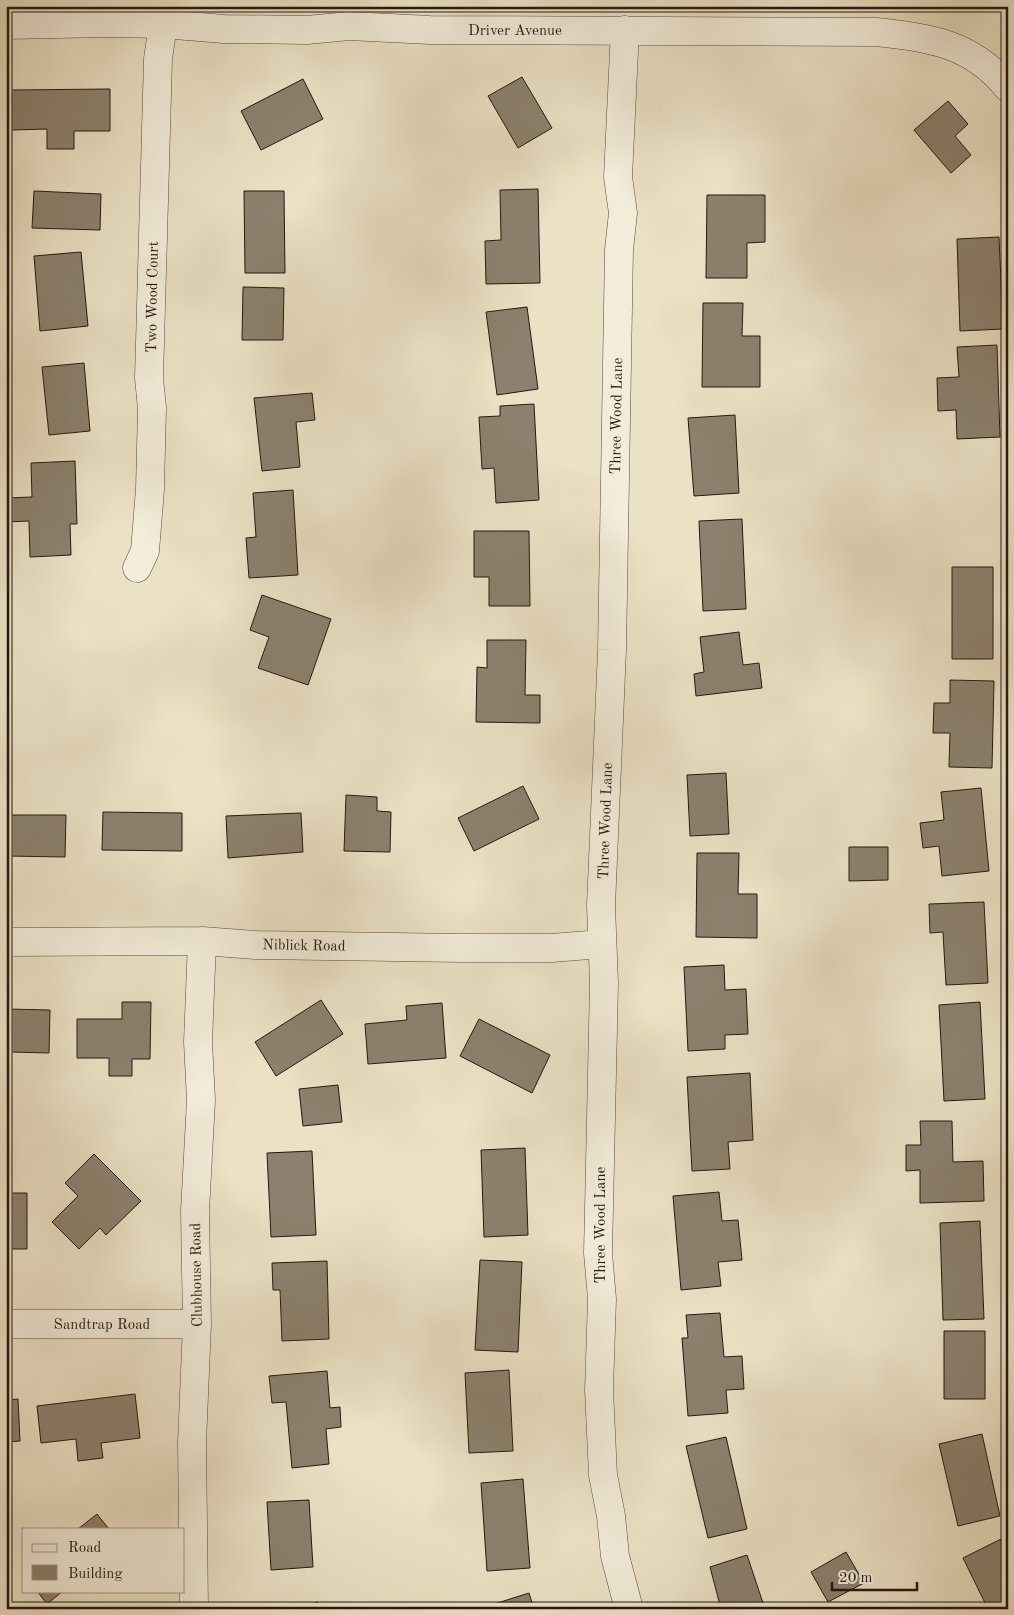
<svg xmlns="http://www.w3.org/2000/svg" width="1014" height="1615" font-family="'Old Standard TT',serif">
<style>
.building{fill:#8c816e;stroke:#251810}
.lines{fill:none;stroke-linecap:round;stroke-linejoin:round}
.minor-casing{stroke:#564a3d;stroke-width:29}
.minor{stroke:#f2ecd9;stroke-width:28}
.labels{text-anchor:middle;stroke-width:4;stroke-linejoin:round;paint-order:stroke}
.street-label{font-size:15px;fill:#251810;stroke:#f2ecd9}
</style>
<rect width="100%" height="100%" fill="#ebe1c5"/>
<filter id="stains"><feTurbulence type="fractalNoise" baseFrequency=".004" numOctaves="4"/><feColorMatrix values="0 0 0 0 .2 0 0 0 0 .09 0 0 0 0 .02 0 0 0 .5 -.17"/></filter>
<radialGradient id="worn" r=".72"><stop offset=".6" stop-color="#630" stop-opacity="0"/><stop offset="1" stop-color="#630" stop-opacity=".3"/></radialGradient>
<path class="building" d="M 522,77 L 552,128 L 518,148 L 488,96 Z
M 303,79 L 323,119 L 261,150 L 241,111 Z
M 110,89 L 110,131 L 74,131 L 74,149 L 47,149 L 47,129 L 12,130 L 12,90 Z
M 948,101 L 968,124 L 955,136 L 971,155 L 951,173 L 914,130 Z
M 538,189 L 540,283 L 486,284 L 485,241 L 501,240 L 500,190 Z
M 34,191 L 101,194 L 100,230 L 32,228 Z
M 244,191 L 284,191 L 285,273 L 245,273 Z
M 707,195 L 765,195 L 765,242 L 747,243 L 747,278 L 706,278 Z
M 999,237 L 1003,329 L 960,331 L 957,239 Z
M 81,252 L 88,326 L 40,331 L 34,256 Z
M 243,287 L 284,288 L 283,340 L 242,340 Z
M 703,303 L 743,303 L 742,336 L 760,336 L 760,387 L 702,387 Z
M 527,307 L 538,389 L 497,395 L 486,312 Z
M 997,345 L 1000,437 L 957,439 L 956,410 L 938,411 L 937,378 L 959,377 L 957,347 Z
M 84,363 L 90,431 L 49,435 L 42,367 Z
M 312,393 L 315,420 L 296,422 L 300,467 L 262,471 L 254,398 Z
M 534,404 L 539,500 L 496,503 L 494,468 L 482,469 L 479,417 L 500,416 L 500,406 Z
M 735,415 L 739,493 L 694,496 L 688,418 Z
M 75,461 L 77,524 L 70,524 L 71,555 L 30,557 L 29,521 L 6,522 L 6,498 L 32,497 L 31,463 Z
M 293,490 L 298,575 L 249,578 L 246,538 L 256,537 L 253,493 Z
M 742,519 L 746,609 L 703,611 L 699,521 Z
M 474,531 L 529,531 L 530,606 L 489,606 L 489,577 L 474,577 Z
M 952,567 L 993,567 L 993,659 L 952,659 Z
M 262,595 L 331,619 L 308,685 L 258,668 L 269,637 L 250,630 Z
M 739,632 L 743,665 L 759,663 L 762,688 L 696,696 L 694,674 L 704,672 L 700,637 Z
M 487,640 L 526,640 L 525,695 L 540,695 L 540,723 L 476,722 L 477,667 L 487,668 Z
M 950,680 L 994,681 L 992,768 L 949,767 L 950,733 L 933,733 L 934,703 L 950,703 Z
M 726,773 L 729,834 L 690,836 L 687,775 Z
M 523,786 L 539,819 L 474,851 L 458,818 Z
M 981,788 L 989,871 L 942,876 L 939,846 L 923,848 L 920,823 L 944,820 L 941,792 Z
M 346,795 L 377,797 L 377,811 L 391,812 L 390,852 L 344,851 Z
M 103,812 L 182,813 L 182,851 L 102,850 Z
M 301,813 L 303,852 L 228,858 L 226,816 Z
M 6,815 L 66,815 L 65,857 L 6,856 Z
M 849,847 L 888,847 L 888,880 L 849,881 Z
M 697,853 L 739,853 L 738,894 L 757,894 L 757,938 L 696,937 Z
M 984,902 L 988,983 L 946,985 L 943,932 L 930,933 L 929,904 Z
M 724,965 L 725,990 L 746,989 L 748,1034 L 725,1035 L 725,1049 L 688,1051 L 684,967 Z
M 321,1000 L 343,1034 L 276,1076 L 255,1042 Z
M 122,1002 L 151,1002 L 150,1059 L 132,1059 L 132,1076 L 109,1076 L 109,1058 L 77,1058 L 77,1019 L 122,1019 Z
M 980,1002 L 985,1099 L 944,1101 L 939,1005 Z
M 442,1003 L 446,1058 L 368,1064 L 365,1024 L 407,1020 L 406,1006 Z
M 6,1009 L 50,1010 L 49,1053 L 10,1052 L 9,1072 L 6,1072 Z
M 479,1019 L 550,1055 L 532,1093 L 460,1056 Z
M 750,1073 L 753,1140 L 728,1142 L 730,1169 L 692,1171 L 687,1077 Z
M 338,1085 L 342,1122 L 303,1126 L 299,1089 Z
M 920,1121 L 952,1121 L 953,1162 L 983,1161 L 984,1201 L 920,1203 L 920,1170 L 906,1171 L 906,1145 L 921,1145 Z
M 525,1148 L 528,1235 L 484,1237 L 481,1150 Z
M 312,1151 L 316,1235 L 271,1237 L 267,1153 Z
M 94,1154 L 141,1201 L 106,1235 L 100,1228 L 79,1249 L 52,1222 L 78,1196 L 65,1183 Z
M 719,1192 L 722,1221 L 738,1220 L 742,1260 L 718,1262 L 721,1286 L 681,1290 L 673,1196 Z
M 6,1193 L 27,1193 L 27,1249 L 6,1249 Z
M 980,1221 L 984,1319 L 943,1320 L 940,1223 Z
M 480,1260 L 522,1262 L 518,1352 L 475,1350 Z
M 327,1261 L 329,1339 L 282,1341 L 280,1290 L 273,1290 L 272,1263 Z
M 720,1313 L 724,1357 L 742,1356 L 744,1389 L 726,1390 L 728,1413 L 688,1416 L 682,1338 L 688,1338 L 686,1315 Z
M 944,1331 L 985,1331 L 985,1399 L 944,1399 Z
M 509,1370 L 513,1451 L 469,1453 L 465,1373 Z
M 327,1371 L 330,1408 L 340,1407 L 341,1427 L 326,1429 L 329,1464 L 292,1468 L 286,1402 L 272,1403 L 269,1376 Z
M 135,1394 L 140,1438 L 101,1443 L 103,1458 L 78,1461 L 76,1439 L 41,1443 L 37,1406 Z
M 18,1399 L 20,1441 L 6,1442 L 6,1400 Z
M 982,1434 L 1000,1516 L 958,1526 L 939,1444 Z
M 726,1437 L 747,1529 L 708,1538 L 686,1446 Z
M 523,1479 L 530,1568 L 487,1571 L 481,1483 Z
M 309,1500 L 313,1567 L 271,1570 L 267,1502 Z
M 97,1514 L 109,1529 L 78,1529 Z
M 1001,1539 L 1008,1553 L 1008,1609 L 988,1609 L 963,1558 Z
M 846,1552 L 864,1583 L 828,1602 L 811,1572 Z
M 747,1555 L 765,1609 L 721,1609 L 710,1567 Z
M 37,1591 L 63,1591 L 47,1604 Z
M 529,1593 L 534,1609 L 489,1609 L 488,1606 Z
M 318,1602 L 320,1609 L 292,1609 Z"/>
<g class="lines">
<defs>
<path id="minor" d="M 6,25 L 108,23 L 163,24 L 224,29 L 307,30 L 349,26 L 430,30 L 876,32 C 929,37 973,44 1008,88
M 625,30 L 618,177 L 623,213 L 619,250 L 612,650 L 601,906 L 604,983 L 598,1253 L 602,1299 L 599,1390 L 603,1475 L 611,1516 L 615,1556 L 629,1609
M 137,568 L 145,551 L 150,489 L 152,408 L 149,378 L 158,59 L 163,24
M 6,942 L 202,941 L 256,945 L 463,948 L 552,948 L 601,944
M 6,1324 L 197,1324
M 194,1609 L 192,1443 L 197,1324 L 195,1211 L 201,1100 L 198,1042 L 202,941"/>
</defs>
<use href="#minor" class="minor-casing"/>
<use href="#minor" class="minor"/>
</g>
<g class="labels">
<g class="street-label">
<text x="515" y="35">Driver Avenue</text>
<text transform="translate(152 297) rotate(-89)" y="5">Two Wood Court</text>
<text transform="translate(616 416) rotate(-89)" y="5">Three Wood Lane</text>
<text transform="translate(605 821) rotate(-88)" y="5">Three Wood Lane</text>
<text transform="translate(304 945) rotate(1)" y="5">Niblick Road</text>
<text transform="translate(600 1225) rotate(-90)" y="5">Three Wood Lane</text>
<text transform="translate(196 1275) rotate(-91)" y="5">Clubhouse Road</text>
<text x="102" y="1329">Sandtrap Road</text>
</g>
</g>
<rect width="1014" height="1615" fill="none" stroke="#ebe1c5" stroke-width="25"/>
<rect x="8" y="8" width="999" height="1600" fill="none" stroke="#251810" stroke-width="2.5"/>
<rect x="12" y="12" width="989" height="1590" fill="none" stroke="#251810"/>
<rect x="22" y="1528" width="162" height="65" fill="#f2ecd9" stroke="#a09789"/>
<rect x="32" y="1544" width="25" height="8" fill="#f2ecd9" stroke="#a09789"/>
<text x="68" y="1552" font-size="15" fill="#251810">Road</text>
<rect x="32" y="1565" width="25" height="15" fill="#8c816e" stroke="#a09789"/>
<text x="68" y="1578" font-size="15" fill="#251810">Building</text>
<path d="M832 1582v8h85v-8" fill="none" stroke="#251810" stroke-width="2.5"/>
<text x="839" y="1582" font-size="15" fill="#251810" stroke="#f2ecd9" stroke-width="4" paint-order="stroke">20 m</text>
<rect width="100%" height="100%" filter="url(#stains)"/>
<rect width="100%" height="100%" fill="url(#worn)"/>
</svg>
